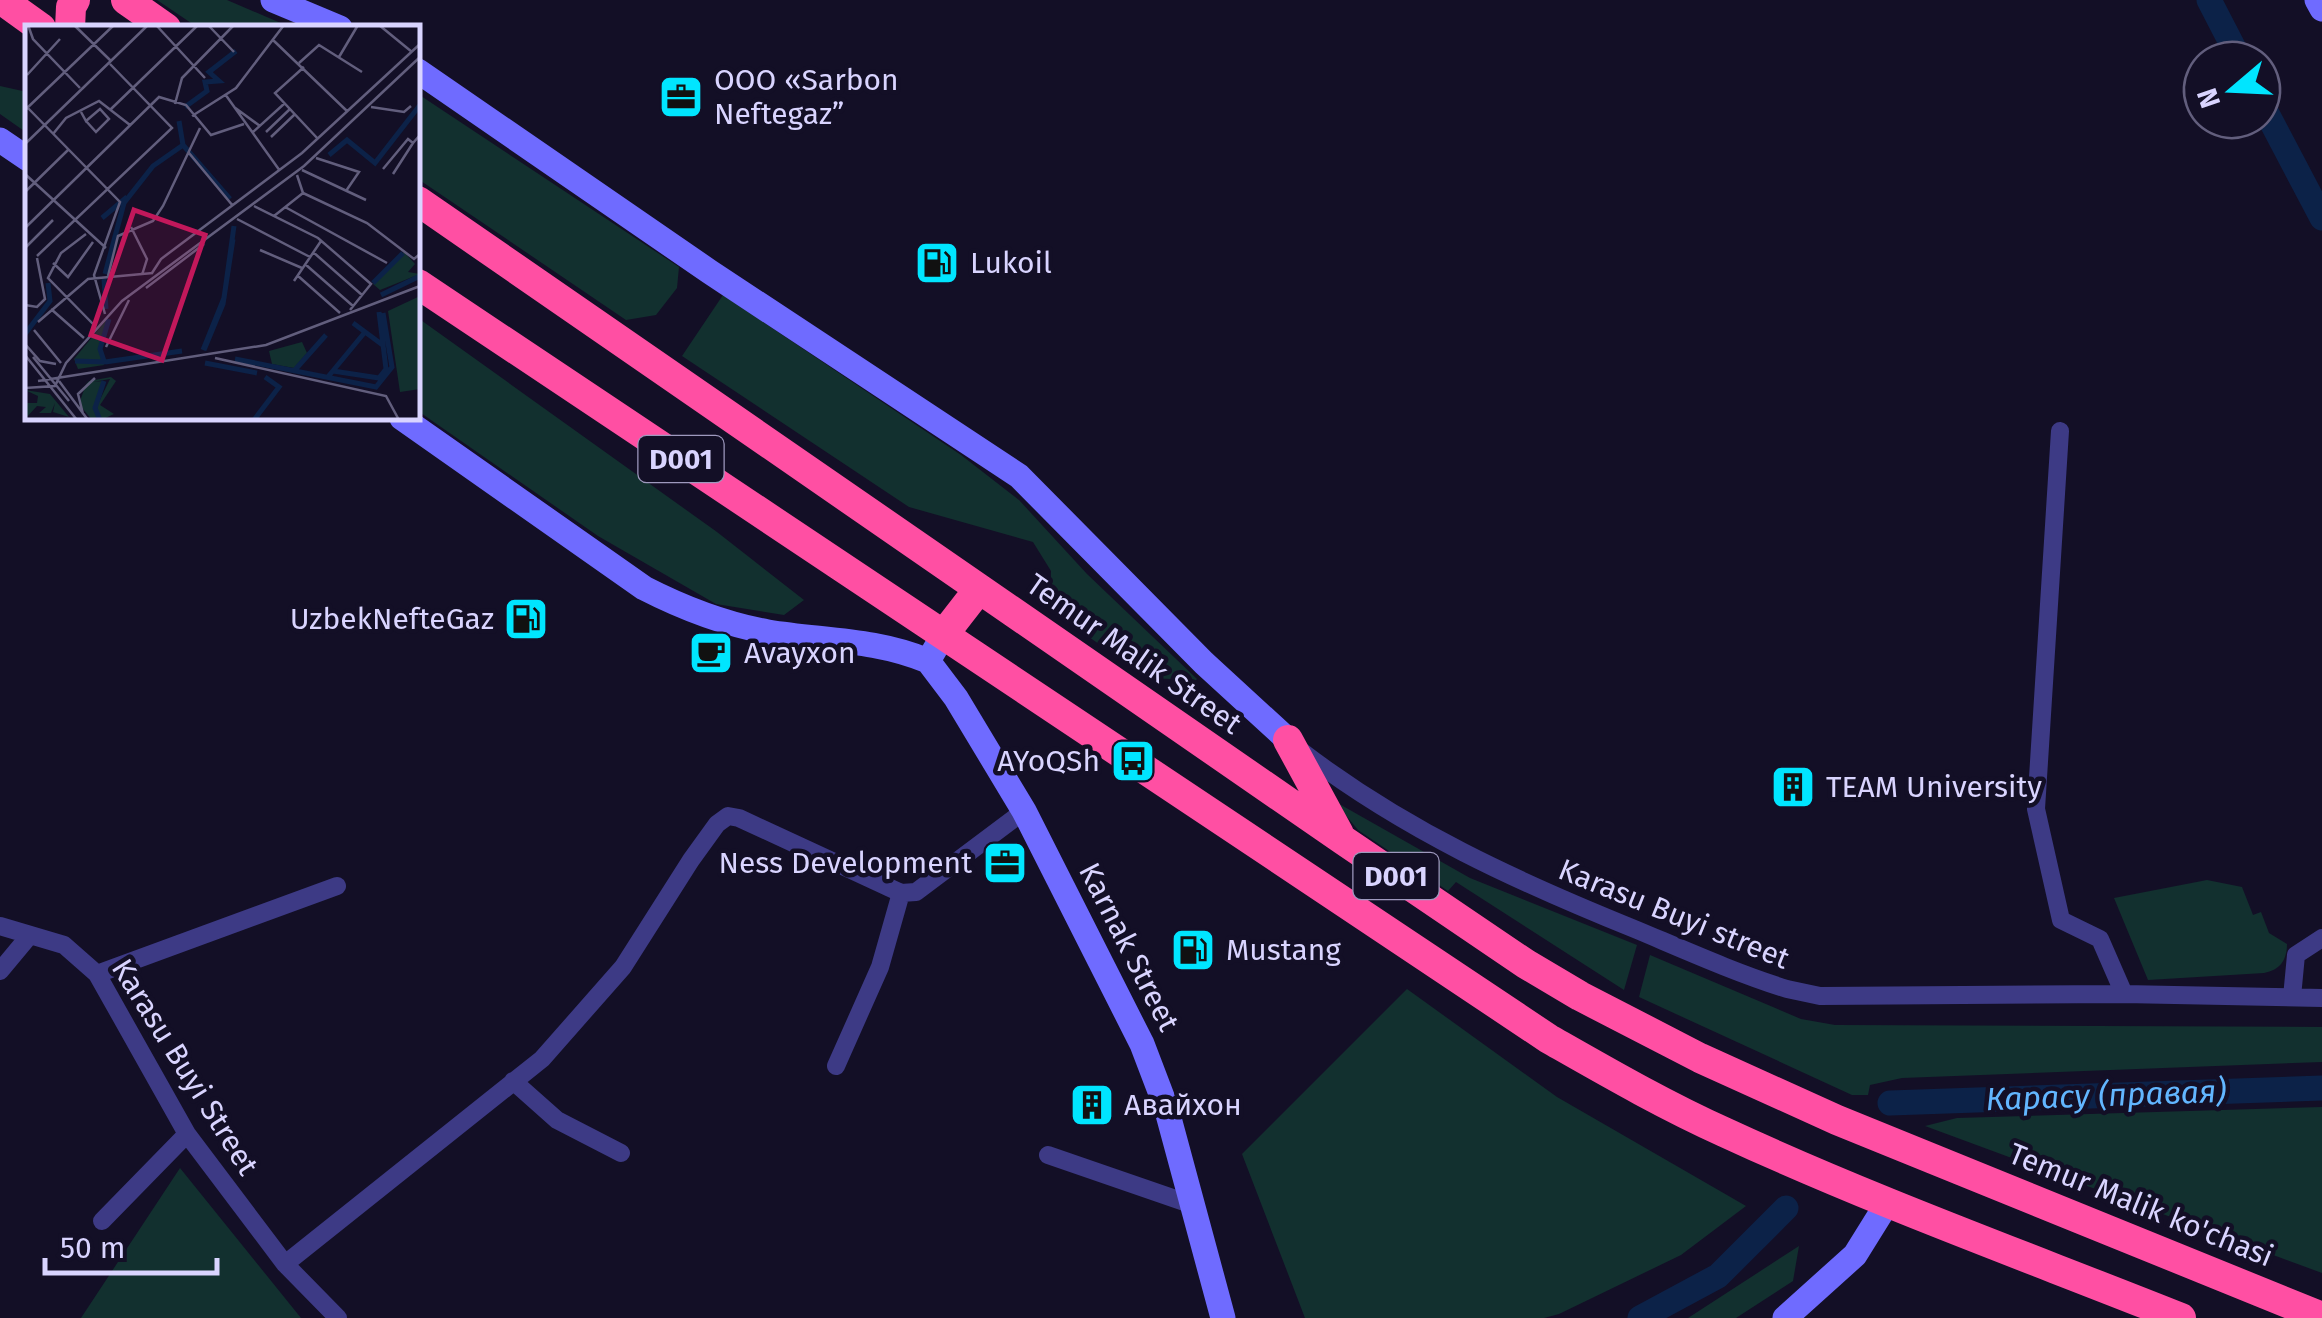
<svg xmlns="http://www.w3.org/2000/svg" width="2322" height="1318" font-family="'Fira Sans',sans-serif">
<style>
.green{fill:#12302f}
.lines{fill:none;stroke-linecap:round;stroke-linejoin:round}
.canal{stroke:#0c2248;stroke-width:25}
.street{stroke:#3d3a85;stroke-width:18}
.secondary{stroke:#6f6bff;stroke-width:25}
.highway{stroke:#ff4fa3;stroke-width:30}
.labels{text-anchor:middle;stroke-width:9;stroke-linejoin:round;paint-order:stroke}
.shield{fill:#130f26;stroke:#9e99be;stroke-width:2.5}
.shield-label{font-size:28px;font-weight:bold;fill:#d9d4ff}
.poi-label{font-size:30px;fill:#d9d4ff;stroke:#130f26;text-anchor:start}
.street-label{font-size:30px;fill:#d9d4ff;stroke:#130f26}
.water-label{font-size:32px;font-style:italic;fill:#62b6ff;stroke:#130f26}
.inset-river{fill:none;stroke:#0c2248;stroke-width:5}
.inset-road{fill:none;stroke:#625e7d;stroke-width:2.5}
.view{fill:#c2185b;fill-opacity:0.15;stroke:#c2185b;stroke-width:5}
.inset-edge{fill:none;stroke:#d9d4ff;stroke-width:5}
</style>
<rect width="100%" height="100%" fill="#130f26"/>
<path class="green" d="M 157,0 L 227,0 L 290,27 L 197,27 Z
M 0,86 L 27,92 L 27,133 L 0,114 Z
M 418,94 L 679,267 L 677,288 L 656,315 L 626,320 L 418,179 Z
M 723,295 L 961,455 L 1019,500 L 1087,574 L 1197,679 L 1186,690 L 1171,679 L 1148,678 L 1050,610 L 1051,571 L 1033,542 L 909,507 L 682,356 Z
M 418,318 L 717,532 L 804,600 L 784,615 L 716,604 L 598,536 L 418,411 Z
M 1334,801 L 1470,878 L 1637,945 L 1624,990 L 1456,882 L 1448,891 L 1358,830 Z
M 2207,880 L 2242,887 L 2253,915 L 2261,912 L 2269,933 L 2287,944 C 2287,960 2280,970 2264,973 L 2148,980 L 2114,898 Z
M 1650,955 L 1801,1019 L 1835,1025 L 2322,1027 L 2322,1062 L 1902,1078 L 1870,1085 L 1868,1095 L 1852,1095 L 1639,997 Z
M 1407,989 L 1557,1097 L 1746,1206 L 1681,1255 L 1559,1314 L 1544,1318 L 1305,1318 L 1242,1154 Z
M 2322,1107 L 2322,1273 L 1925,1126 L 1957,1118 Z
M 180,1168 L 301,1318 L 81,1318 Z
M 1799,1246 L 1793,1281 L 1736,1318 L 1688,1318 Z"/>
<g class="lines">
<path class="canal" d="M 2209,0 L 2240,60
M 2262,104 L 2322,218
M 1890,1103 L 2322,1088
M 1640,1318 L 1718,1276 L 1786,1208"/>
<path class="street" d="M 2060,431 L 2036,809 L 2061,920 L 2100,939 L 2124,994
M 1301,751 C 1406,831 1516,881 1637,930 C 1687,951 1736,973 1787,989 L 1820,996 L 2124,994 L 2322,998
M 0,926 L 64,945 L 97,974 L 187,1134 L 285,1264 L 338,1318
M 0,971 L 30,935
M 97,974 L 337,886
M 2292,997 L 2296,955 L 2322,938
M 836,1066 L 880,967 L 901,893
M 513,1081 L 557,1120 L 621,1153
M 1048,1155 L 1193,1205
M 102,1221 L 187,1134
M 285,1264 L 542,1059 L 623,967 L 691,860 L 717,824 L 728,816 L 739,818 L 901,893 L 916,892 L 1024,811"/>
<path class="secondary" d="M 273,0 L 340,28
M 2317,0 L 2322,9
M 418,71 L 710,272 L 1019,476 L 1204,663 L 1288,740
M 0,140 L 28,159
M 402,418 L 644,588 C 683,608 725,624 768,632 C 823,641 876,639 928,661
M 944,634 L 928,661 L 956,698 L 1024,811 L 1142,1044 L 1166,1107 L 1223,1318
M 1785,1318 L 1855,1255 L 1888,1202"/>
<path class="highway" d="M 2,0 L 41,28
M 126,0 L 166,28
M 70,28 L 71,7 L 75,0
M 418,201 L 1343,840 L 1526,964 L 1580,996 L 1700,1058 L 1837,1120 L 2322,1317
M 418,284 L 1549,1039 C 1607,1072 1664,1105 1724,1132 C 1873,1201 2028,1257 2181,1318
M 944,634 L 979,589
M 1288,740 L 1339,834"/>
</g>
<defs>
<symbol id="office-square" viewBox="-11 -11 22 22"><rect x="-9" y="-9" width="18" height="18" rx="4" fill="#00e5ff" stroke="#130f26"/><path d="M-6-3h4V-5.5h4V-3h4V5H-6ZM-1-4.5V-3h2v-1.5ZM-6 0V1H6V0Z" fill="#111"/></symbol>
<symbol id="fuel-square" viewBox="-11 -11 22 22"><rect x="-9" y="-9" width="18" height="18" rx="4" fill="#00e5ff" stroke="#130f26"/><path d="M-5.5-6h7V0h2V4h1.3V-2.5L3-4.5l.8-.8L6-3V5H2.5V1h-1V6h-7ZM-4.2-4.7v3.2H.2V-4.7Z" fill="#111"/></symbol>
<symbol id="cafe-square" viewBox="-11 -11 22 22"><rect x="-9" y="-9" width="18" height="18" rx="4" fill="#00e5ff" stroke="#130f26"/><path d="M-5.5-4.5H6V0H3Q3 3.5 0 3.5H-2.5Q-5.5 3.5-5.5 0ZM3-3.2v2h1.7v-2ZM-6 4.5H4V6H-6Z" fill="#111"/></symbol>
<symbol id="bus-square" viewBox="-11 -11 22 22"><rect x="-9" y="-9" width="18" height="18" rx="4" fill="#00e5ff" stroke="#130f26"/><path d="M-5-6H5V4H4V6H2V4H-2V6H-4V4H-5ZM-3.5-4V0h7V-4ZM-3.5 1.2v1.5H-2V1.2ZM2 1.2v1.5H3.5V1.2Z" fill="#111"/></symbol>
<symbol id="building-square" viewBox="-11 -11 22 22"><rect x="-9" y="-9" width="18" height="18" rx="4" fill="#00e5ff" stroke="#130f26"/><path d="M-4-6H4V6H1V3H-1V6H-4ZM-2.5-4.3h1.7v1.8h-1.7ZM.8-4.3h1.7v1.8H.8ZM-2.5-1h1.7V.8h-1.7ZM.8-1h1.7V.8H.8Z" fill="#111"/></symbol>
</defs>
<g fill-rule="evenodd">
<use href="#office-square" x="656" y="72" width="50" height="50"/>
<use href="#fuel-square" x="912" y="238" width="50" height="50"/>
<use href="#fuel-square" x="501" y="594" width="50" height="50"/>
<use href="#cafe-square" x="686" y="628" width="50" height="50"/>
<use href="#bus-square" x="1108" y="736" width="50" height="50"/>
<use href="#building-square" x="1768" y="762" width="50" height="50"/>
<use href="#office-square" x="980" y="838" width="50" height="50"/>
<use href="#fuel-square" x="1168" y="925" width="50" height="50"/>
<use href="#building-square" x="1067" y="1080" width="50" height="50"/>
</g>
<g class="labels">
<g class="shield">
<rect x="638.5" y="436" width="85" height="46" rx="8"/>
<rect x="1353.5" y="853" width="85" height="46" rx="8"/>
</g>
<g class="shield-label">
<text x="681" y="469">D001</text>
<text x="1396" y="886">D001</text>
</g>
<g class="poi-label">
<text x="714" y="90">ООО «Sarbon<tspan x="714" dy="34">Neftegaz”</tspan></text>
<text x="970" y="273">Lukoil</text>
<text x="494" y="629" text-anchor="end">UzbekNefteGaz</text>
<text x="744" y="663">Avayxon</text>
<text x="1100" y="771" text-anchor="end">AYoQSh</text>
<text x="1826" y="797">TEAM University</text>
<text x="972" y="873" text-anchor="end">Ness Development</text>
<text x="1226" y="960">Mustang</text>
<text x="1124" y="1115">Авайхон</text>
</g>
<g class="street-label">
<text transform="translate(1134 654) rotate(35)" y="10">Temur Malik Street</text>
<text transform="translate(1674 914) rotate(22)" y="10">Karasu Buyi street</text>
<text transform="translate(1129 947) rotate(63)" y="10">Karnak Street</text>
<text transform="translate(185 1067) rotate(58)" y="10">Karasu Buyi Street</text>
<text transform="translate(2141 1205) rotate(22)" y="10">Temur Malik ko'chasi</text>
</g>
<g class="water-label">
<text transform="translate(2106 1095) rotate(-2)" y="11">Карасу (правая)</text>
</g>
</g>
<g transform="translate(25 25)">
<rect width="395" height="395" fill="#130f26"/>
<path d="M 379,227 L 390,239 L 383,247 L 395,249 L 355,265 L 348,259 ZM 395,271 L 395,364 L 375,367 L 363,286 ZM 83,293 L 74,325 L 79,340 L 53,344 L 49,334 ZM 277,317 L 282,328 L 269,343 L 247,339 L 244,326 ZM 86,352 L 91,356 L 75,380 L 89,389 L 76,395 L 71,383 L 85,354 L 68,357 L 78,356 L 69,383 L 73,395 L 67,395 L 54,379 L 61,359 L 64,356 ZM 0,365 L 25,369 L 44,392 L 28,387 L 30,378 L 26,388 L 14,388 L 21,382 L 12,381 L 0,394 L 0,378 L 12,378 L 13,371 Z" fill="#12302f"/>
<path class="inset-river" d="M 160,82 L 182,66 L 180,57 L 194,56 L 184,47 L 211,26M 158,120 L 205,174M 304,130 L 322,115 L 350,138 L 395,80M 77,193 L 102,172M 80,249 L 99,178 L 128,141 L 158,120 L 154,96M 79,254 L 81,284M 348,258 L 378,228M 356,270 L 395,251M 328,298 L 359,321M 0,309 L 25,276 L 23,258M 178,325 L 199,273 L 209,201M 179,325 L 198,279 L 208,214M 210,334 L 351,362 L 367,342 L 358,288M 50,336 L 80,337M 80,337 L 157,326M 180,338 L 232,348M 80,339 L 75,324 L 84,294M 269,346 L 301,310M 308,346 L 354,353 L 361,344 L 354,287M 302,353 L 340,307M 75,395 L 70,383 L 79,356M 229,395 L 254,362 L 240,352"/>
<path class="inset-road" d="M 3,0 L 8,14 L 55,63M 49,0 L 86,36M 131,0 L 180,53M 183,0 L 209,27M 354,0 L 387,27M 248,15 L 323,87M 314,32 L 333,0M 274,38 L 294,20 L 337,47M 279,42 L 250,68 L 293,114M 2,50 L 35,14M 200,69 L 255,146M 150,79 L 157,53 L 209,0M 0,80 L 95,177 L 69,250 L 80,289M 209,82 L 235,101M 346,82 L 379,87 L 386,81M 86,84 L 173,0M 0,85 L 89,0M 56,87 L 61,96 L 75,84 L 84,94 L 71,107 L 61,96M 167,91 L 211,63 L 259,0M 241,107 L 265,84M 227,108 L 260,78M 28,109 L 41,93 L 74,76 L 105,100M 246,112 L 269,90M 0,119 L 123,0M 164,128 L 208,181M 291,133 L 334,147 L 321,166M 358,144 L 383,114 L 388,118 L 395,110M 277,145 L 341,175M 0,149 L 81,223M 368,149 L 388,118M 272,150 L 278,168 L 342,198 L 389,234 L 395,229M 0,167 L 43,125M 229,181 L 293,213 L 346,259 L 325,285M 260,182 L 362,238M 249,191 L 278,168M 212,194 L 285,232M 106,202 L 122,234 L 117,250M 0,203 L 134,72 L 161,80 L 186,110 L 219,99M 61,209 L 36,228 L 23,253 L 70,301M 0,223 L 28,195M 235,225 L 277,243M 288,227 L 337,270M 12,231 L 147,103 L 85,39M 28,238 L 43,252 L 68,217M 280,239 L 328,281M 127,248 L 136,234 L 277,128 L 395,19M 272,250 L 315,288M 83,251 L 93,211 L 128,196 L 138,181 L 175,103M 269,256 L 296,216M 121,263 L 179,219M 0,280 L 12,282 L 20,274 L 12,233M 26,284 L 59,313M 13,297 L 63,254 L 128,248M 9,305 L 36,338M 0,319 L 15,336 L 31,339M 81,322 L 104,275M 0,330 L 52,395M 8,332 L 44,376M 190,333 L 361,371 L 374,395M 13,356 L 241,320 L 395,261M 34,356 L 63,395M 0,363 L 30,361 L 41,338 L 97,276 L 279,141 L 395,32M 58,389 L 53,369 L 70,353"/>
<path class="view" d="M 109,185 L 180,210 L 137,335 L 66,310 Z"/>
<rect width="395" height="395" class="inset-edge"/>
</g>
<g transform="translate(2232 90) rotate(251)"><circle r="48" fill="#130f26" stroke="#625e7d" stroke-width="2.5"/>
<path d="M0-8L18 38L0 25L-18 38Z" fill="#00e5ff"/>
<text y="-15" font-size="28" font-weight="bold" text-anchor="middle" fill="#d9d4ff">N</text>
</g>
<path d="M45 1258v15h172v-15" fill="none" stroke="#d9d4ff" stroke-width="5"/>
<text x="60" y="1258" font-size="30" fill="#d9d4ff" stroke="#130f26" stroke-width="8" paint-order="stroke">50 m</text>
</svg>
